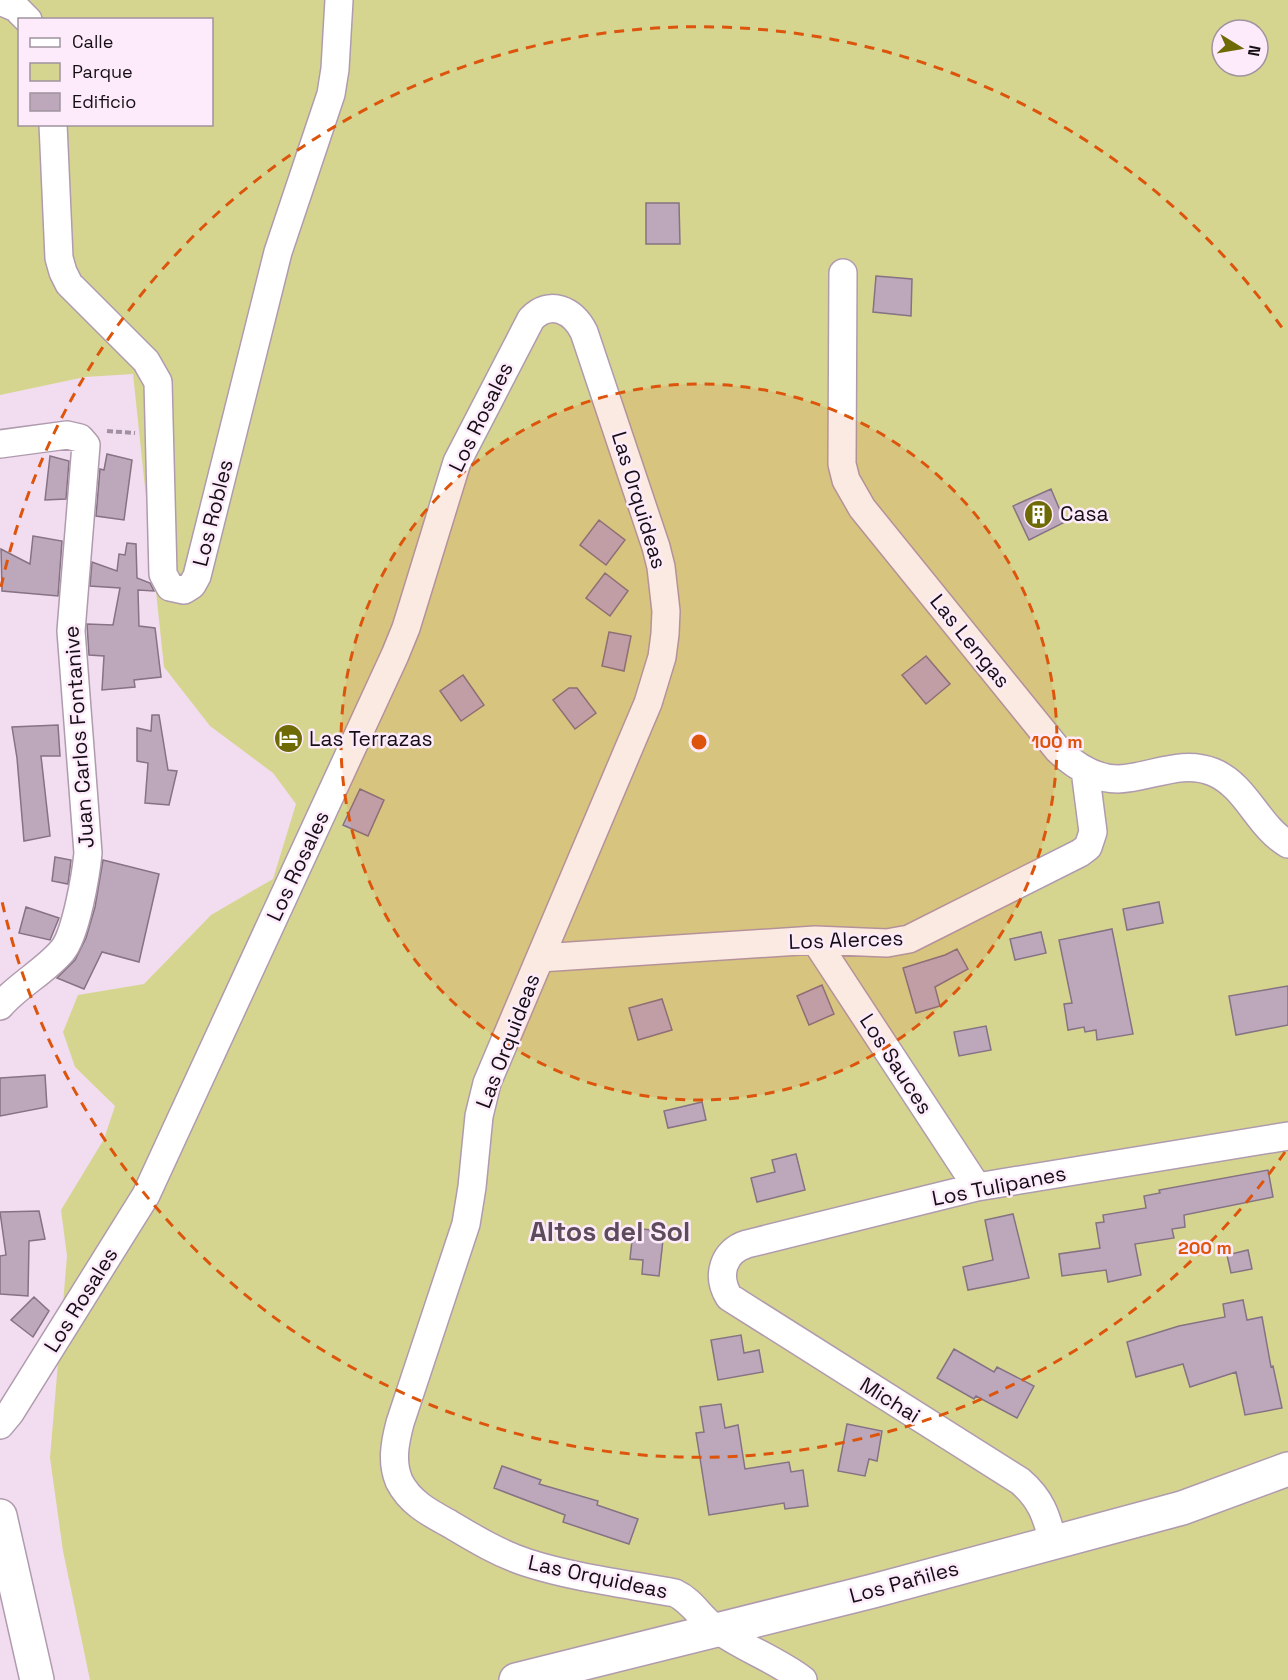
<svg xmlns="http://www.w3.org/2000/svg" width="1288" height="1680" font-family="'Space Grotesk',sans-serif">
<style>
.green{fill:#d6d590;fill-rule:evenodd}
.building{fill:#bda8bb;stroke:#857283;stroke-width:1.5}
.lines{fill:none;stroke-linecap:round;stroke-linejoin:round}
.minor-casing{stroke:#b09bae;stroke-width:30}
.tertiary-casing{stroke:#b09bae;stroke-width:36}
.secondary-casing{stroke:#b09bae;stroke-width:36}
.path{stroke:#a1909f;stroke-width:4;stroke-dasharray:6 3;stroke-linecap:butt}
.minor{stroke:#fff;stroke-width:27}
.tertiary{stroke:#fff;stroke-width:33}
.secondary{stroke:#fff;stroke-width:33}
.ring{fill:none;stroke:#dd550c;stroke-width:3;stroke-dasharray:10 8}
.labels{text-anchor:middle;stroke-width:5;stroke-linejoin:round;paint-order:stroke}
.street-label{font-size:21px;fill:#150e14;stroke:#fdebfb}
.poi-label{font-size:21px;fill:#150e14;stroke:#fdebfb;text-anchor:start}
.district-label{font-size:27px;font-weight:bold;fill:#5d4b5b;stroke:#fdebfb}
.centre{fill:#dd550c;stroke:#fdebfb;stroke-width:3}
.ring-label{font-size:18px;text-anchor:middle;font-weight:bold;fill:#dd550c;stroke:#fdebfb;stroke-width:5;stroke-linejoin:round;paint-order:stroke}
</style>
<rect width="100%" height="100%" fill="#f2dcf0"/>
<path class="green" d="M 0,0 L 1288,0 L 1288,1680 L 90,1680 L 63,1551 L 50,1458 L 67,1256 L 61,1210 L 104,1139 L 115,1106 L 75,1067 L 63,1032 L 78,995 L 144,984 L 211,915 L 273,879 L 296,804 L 273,773 L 210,726 L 164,667 L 133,374 L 85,377 L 0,395 ZM 20,20 L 212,20 L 212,124 L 20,124 ZM 1222,30 L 1258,30 L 1258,66 L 1222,66 Z"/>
<path class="building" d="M 646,203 L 679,203 L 680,244 L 646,244 Z
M 876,276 L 912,279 L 911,316 L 873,312 Z
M 107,454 L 132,460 L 124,520 L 96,516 L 100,469 L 104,470 Z
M 50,456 L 69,461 L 66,499 L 45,500 Z
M 1051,489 L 1065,522 L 1029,540 L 1013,506 Z
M 599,520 L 625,540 L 606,565 L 580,545 Z
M 33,536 L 62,541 L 58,596 L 2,591 L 1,549 L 30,564 Z
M 127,543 L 136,544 L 137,578 L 150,583 L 154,591 L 138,590 L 139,626 L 155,628 L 161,677 L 134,680 L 135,687 L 102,690 L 104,656 L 89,655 L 87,624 L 113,625 L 120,588 L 90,586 L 92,562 L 117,571 L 119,554 L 125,555 Z
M 605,573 L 628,591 L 610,616 L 586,598 Z
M 609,632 L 631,636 L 624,671 L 602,666 Z
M 926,656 L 950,684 L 926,704 L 902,675 Z
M 463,675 L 484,705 L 461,721 L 440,691 Z
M 569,688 L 577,688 L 596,713 L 575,729 L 553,700 Z
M 152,715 L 159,715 L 168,770 L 177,771 L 169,805 L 145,803 L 148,763 L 137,761 L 137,728 L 151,731 Z
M 58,725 L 60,756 L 41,756 L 50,836 L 24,841 L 17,758 L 12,727 Z
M 360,789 L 384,800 L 368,836 L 343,825 Z
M 55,857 L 71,860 L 68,884 L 52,881 Z
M 103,860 L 159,874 L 139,962 L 102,952 L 84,989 L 57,978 L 75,960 L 86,938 L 95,907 Z
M 1159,902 L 1163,923 L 1127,930 L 1123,909 Z
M 26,907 L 59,918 L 50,940 L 19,933 Z
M 1112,929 L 1133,1034 L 1097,1040 L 1096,1030 L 1085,1032 L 1084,1027 L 1068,1030 L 1064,1004 L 1072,1003 L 1059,940 Z
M 1041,932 L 1046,953 L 1015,960 L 1010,939 Z
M 957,949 L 968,969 L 935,987 L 940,1006 L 916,1013 L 903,968 L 945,955 Z
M 822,985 L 834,1014 L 809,1025 L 797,996 Z
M 1288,986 L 1288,1025 L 1236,1035 L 1229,996 Z
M 662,999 L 672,1030 L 638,1040 L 629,1008 Z
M 986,1026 L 991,1050 L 959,1056 L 954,1032 Z
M 45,1075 L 47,1107 L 0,1116 L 0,1078 Z
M 702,1102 L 706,1120 L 668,1128 L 664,1111 Z
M 796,1154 L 805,1190 L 757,1202 L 751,1178 L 775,1172 L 772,1160 Z
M 1268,1170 L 1273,1197 L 1184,1215 L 1185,1227 L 1172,1229 L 1174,1238 L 1135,1244 L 1141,1275 L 1108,1282 L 1106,1270 L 1062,1276 L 1059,1254 L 1100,1248 L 1096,1223 L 1104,1222 L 1103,1215 L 1146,1208 L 1144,1196 L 1160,1193 L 1159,1190 Z
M 39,1211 L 45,1239 L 29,1241 L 28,1296 L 0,1294 L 0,1256 L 6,1255 L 0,1212 Z
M 1013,1214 L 1029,1278 L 968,1290 L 963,1267 L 993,1260 L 985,1220 Z
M 641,1229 L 664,1231 L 659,1276 L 642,1274 L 643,1260 L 630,1259 L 632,1240 L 639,1241 Z
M 1248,1250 L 1252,1269 L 1231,1273 L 1227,1255 Z
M 34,1297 L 49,1311 L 33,1337 L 11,1320 Z
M 1243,1300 L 1247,1320 L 1262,1317 L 1271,1367 L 1273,1366 L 1282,1408 L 1245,1415 L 1236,1372 L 1190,1387 L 1183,1364 L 1136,1377 L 1127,1342 L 1179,1326 L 1225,1317 L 1223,1304 Z
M 741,1335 L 744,1353 L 759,1350 L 763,1372 L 718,1380 L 711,1340 Z
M 954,1349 L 994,1372 L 997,1367 L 1034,1386 L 1017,1418 L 976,1396 L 974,1399 L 937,1378 Z
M 721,1404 L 725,1428 L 738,1425 L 745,1469 L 789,1462 L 791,1472 L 803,1470 L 808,1506 L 785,1509 L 784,1503 L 709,1515 L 696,1433 L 704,1432 L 700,1407 Z
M 847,1424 L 882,1431 L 877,1461 L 869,1459 L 865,1476 L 838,1471 Z
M 502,1466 L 541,1480 L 539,1484 L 598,1501 L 597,1505 L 638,1519 L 629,1544 L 563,1522 L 565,1515 L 494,1488 Z"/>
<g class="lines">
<defs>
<path id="minor" d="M 0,1 L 16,8 L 28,20
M 53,124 L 59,258 L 63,272 L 69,284 L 146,361 L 158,382 L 163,574 L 170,587 L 184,590 L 192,585 L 197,576 L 278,252 L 331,94 L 335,69 L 339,0
M 843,273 L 842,464 L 846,480 L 862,508 L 1058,750 C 1074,765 1095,779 1118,779 C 1150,778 1181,759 1213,772 C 1247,786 1257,826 1288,844
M 0,444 L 67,435 L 80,438 L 86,445 L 71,631 L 88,853 C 86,874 76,935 62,951 C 44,972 18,985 0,1006
M 815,940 L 977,1187
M 540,958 L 815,940 L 887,943 L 909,939 L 1080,853 L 1088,847 L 1093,832 L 1085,770
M 0,1425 L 10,1413 L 146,1195 L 395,655 L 406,628 L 457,462 L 531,319 C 550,299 573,310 584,332 L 656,547 L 661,567 L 666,611 L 665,634 L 662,657 L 648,703 L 487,1083 L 479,1116 L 472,1187 L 466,1224 L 400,1423 C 395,1442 391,1462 399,1481 C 410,1503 430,1513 450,1524 C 475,1539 500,1554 528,1563 C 575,1578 627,1584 675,1593 C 694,1602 701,1620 718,1630 C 745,1649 777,1660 803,1680
M 1053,1541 C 1046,1515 1041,1499 1020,1481 L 729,1297 C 716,1276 723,1251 747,1244 L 977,1187 L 1288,1136"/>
<path id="tertiary" d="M 516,1680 L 873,1591 L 1182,1508 L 1288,1469"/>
<path id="secondary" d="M 0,1516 L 37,1680"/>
</defs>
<use href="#minor" class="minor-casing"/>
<use href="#tertiary" class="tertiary-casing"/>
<use href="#secondary" class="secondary-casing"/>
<path class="path" d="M 107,431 L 135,433"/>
<use href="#minor" class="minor"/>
<use href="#tertiary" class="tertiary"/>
<use href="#secondary" class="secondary"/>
</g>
<circle cx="699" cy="742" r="358" fill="#dd550c" fill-opacity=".12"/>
<g class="ring">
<circle cx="699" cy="742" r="358"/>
<path d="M1285 1152A715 715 0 0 1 1 897M1 587A715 715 0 0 1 1285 332"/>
</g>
<defs>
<symbol id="building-disc" viewBox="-11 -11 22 22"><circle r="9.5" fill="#6e6b06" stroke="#fdebfb"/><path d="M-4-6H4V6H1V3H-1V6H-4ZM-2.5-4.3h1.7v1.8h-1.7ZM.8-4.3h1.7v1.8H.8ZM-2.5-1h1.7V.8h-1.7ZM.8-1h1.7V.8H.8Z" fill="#fff"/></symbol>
<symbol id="hotel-disc" viewBox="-11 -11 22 22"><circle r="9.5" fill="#6e6b06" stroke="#fdebfb"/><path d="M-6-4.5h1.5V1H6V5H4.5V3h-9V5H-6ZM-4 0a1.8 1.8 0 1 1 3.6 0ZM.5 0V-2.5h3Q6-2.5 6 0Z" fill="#fff"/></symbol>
</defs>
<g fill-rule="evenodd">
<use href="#building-disc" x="1022" y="498" width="33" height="33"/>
<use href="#hotel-disc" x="272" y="722" width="33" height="33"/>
</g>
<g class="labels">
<g class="street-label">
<text transform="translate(481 417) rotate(-64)" y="7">Los Rosales</text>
<text transform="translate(639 500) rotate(73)" y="7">Las Orquideas</text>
<text transform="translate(213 513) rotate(-76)" y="7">Los Robles</text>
<text transform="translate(970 641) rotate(51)" y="7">Las Lengas</text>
<text transform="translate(79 737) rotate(-94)" y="7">Juan Carlos Fontanive</text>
<text transform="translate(298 866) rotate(-65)" y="7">Los Rosales</text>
<text transform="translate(846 940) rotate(-2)" y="7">Los Alerces</text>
<text transform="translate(508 1041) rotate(-69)" y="7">Las Orquideas</text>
<text transform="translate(896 1064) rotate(57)" y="7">Los Sauces</text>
<text transform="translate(999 1186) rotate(-11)" y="7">Los Tulipanes</text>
<text transform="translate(81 1300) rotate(-58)" y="7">Los Rosales</text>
<text transform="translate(890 1400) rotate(32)" y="7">Michai</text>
<text transform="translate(598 1577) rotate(12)" y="7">Las Orquideas</text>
<text transform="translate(904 1582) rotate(-15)" y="7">Los Pañiles</text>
</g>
<g class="poi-label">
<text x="1060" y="521">Casa</text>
<text x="309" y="746">Las Terrazas</text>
</g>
<g class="district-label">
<text x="610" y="1241">Altos del Sol</text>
</g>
</g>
<circle cx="699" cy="742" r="9" class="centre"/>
<g class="ring-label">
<text x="1057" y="748">100 m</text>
<text x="1205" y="1254">200 m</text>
</g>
<rect x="18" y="18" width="195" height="108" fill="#fdebfb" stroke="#a0939f" stroke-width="1.5"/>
<rect x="30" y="38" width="30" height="9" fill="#ffffff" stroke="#a0939f" stroke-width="1.5"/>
<text x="72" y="48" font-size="18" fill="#150e14">Calle</text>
<rect x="30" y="63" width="30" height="18" fill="#d6d590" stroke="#a0939f" stroke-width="1.5"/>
<text x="72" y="78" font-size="18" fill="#150e14">Parque</text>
<rect x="30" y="93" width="30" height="18" fill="#bda8bb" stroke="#a0939f" stroke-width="1.5"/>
<text x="72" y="108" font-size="18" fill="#150e14">Edificio</text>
<g transform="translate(1240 48) rotate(101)"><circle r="28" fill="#fdebfb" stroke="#a0939f" stroke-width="1.5"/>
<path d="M0-4.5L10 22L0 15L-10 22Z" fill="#6e6b06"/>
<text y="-9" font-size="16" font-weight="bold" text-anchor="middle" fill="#150e14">N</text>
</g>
</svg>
